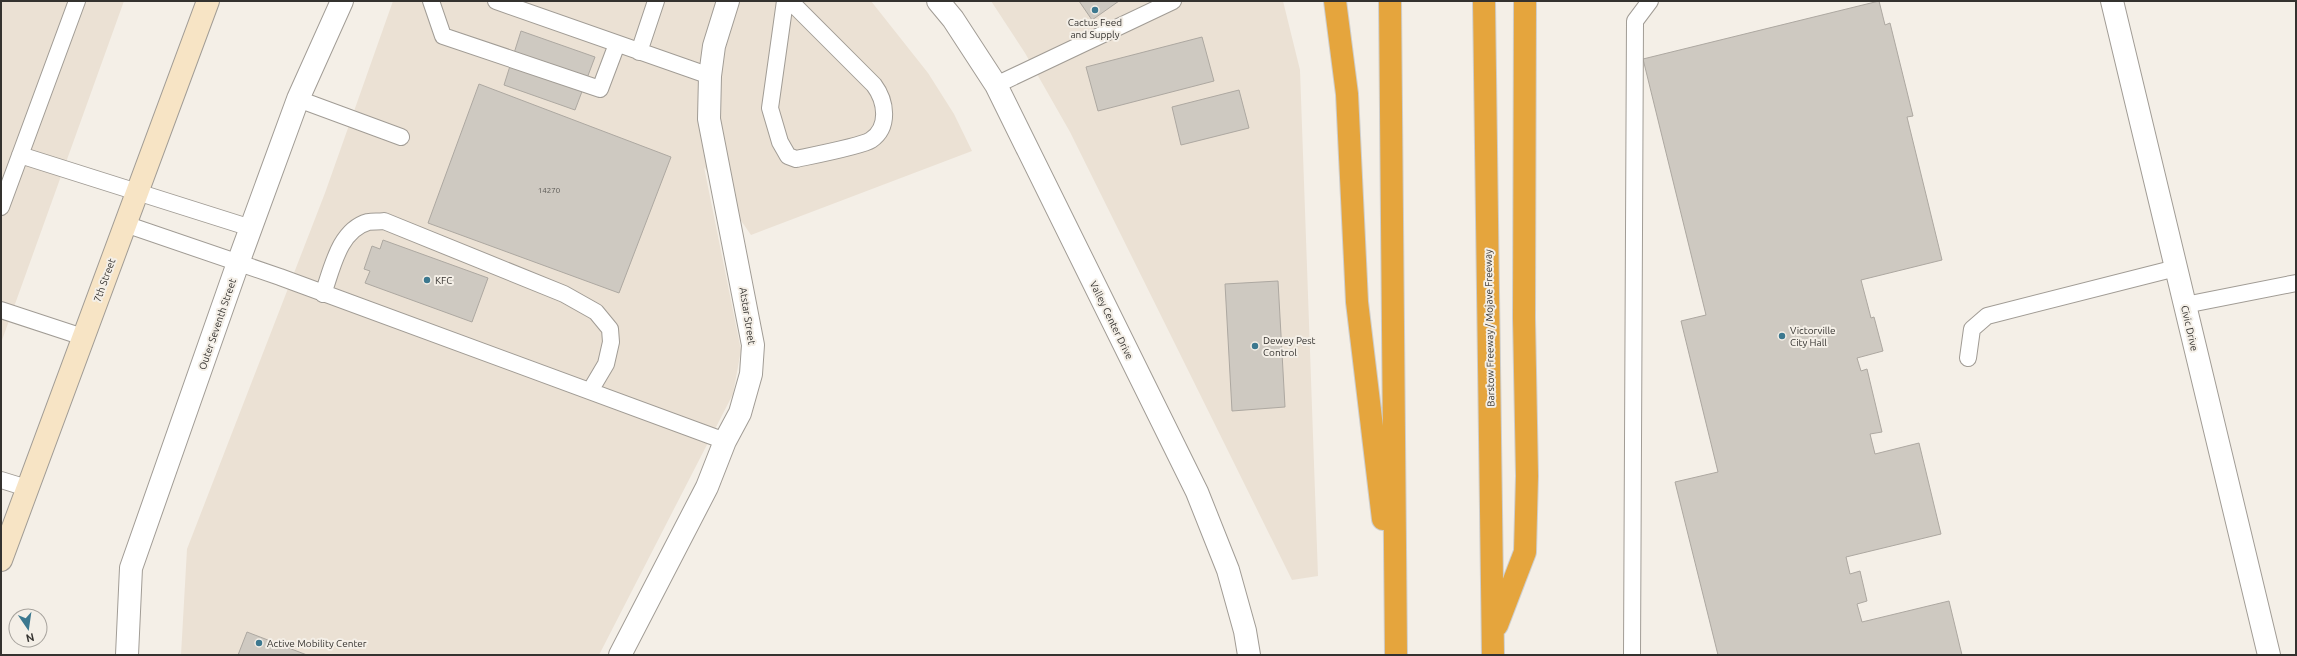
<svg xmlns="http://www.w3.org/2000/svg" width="2297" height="656" font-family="Ubuntu,sans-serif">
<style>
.built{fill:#ebe1d4}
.building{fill:#cec9c1;stroke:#ada8a1}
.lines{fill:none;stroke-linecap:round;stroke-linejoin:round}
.service-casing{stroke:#a19c95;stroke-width:18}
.minor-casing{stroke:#a19c95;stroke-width:24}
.tertiary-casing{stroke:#a19c95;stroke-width:24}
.secondary-casing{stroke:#a19c95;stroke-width:24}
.motorway-casing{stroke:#cececd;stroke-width:24}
.service{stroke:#fff;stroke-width:16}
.minor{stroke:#fff;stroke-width:22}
.tertiary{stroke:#fff;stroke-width:22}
.secondary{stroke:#f7e4c5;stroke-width:22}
.motorway{stroke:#e5a53d;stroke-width:22}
.poi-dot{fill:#3c788f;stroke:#f4efe7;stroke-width:1.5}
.labels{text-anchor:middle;stroke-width:4;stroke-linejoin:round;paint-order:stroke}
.number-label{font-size:8px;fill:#5a5854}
.poi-label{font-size:10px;fill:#34322f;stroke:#f4efe7;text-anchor:start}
.street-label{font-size:10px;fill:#34322f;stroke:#f4efe7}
</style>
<rect width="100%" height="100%" fill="#f4efe7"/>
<path class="built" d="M 1,1 L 124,1 L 1,343 Z
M 393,1 L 871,1 L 928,73 L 954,114 L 972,151 L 751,235 L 704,167 L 741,350 L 733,394 L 599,655 L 181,655 L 187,549 L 325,193 Z
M 991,1 L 1283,1 L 1300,70 L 1318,576 L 1292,580 L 1070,132 L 1025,53 Z"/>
<path class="building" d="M 1079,1 L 1119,1 L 1092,20 Z
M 1879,1 L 1885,25 L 1890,23 L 1913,116 L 1907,117 L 1942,260 L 1861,280 L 1871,318 L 1874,317 L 1883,351 L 1857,358 L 1861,371 L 1867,369 L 1882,432 L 1870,434 L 1875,454 L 1919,443 L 1941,534 L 1846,557 L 1850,574 L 1860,571 L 1867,601 L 1857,604 L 1862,622 L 1949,601 L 1962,655 L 1718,655 L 1675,482 L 1718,472 L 1681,321 L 1706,315 L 1643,59 Z
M 521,31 L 595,57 L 575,110 L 504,85 Z
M 1202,37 L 1214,81 L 1098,111 L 1086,67 Z
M 479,84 L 671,157 L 619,293 L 428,223 Z
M 1239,90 L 1249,128 L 1181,145 L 1172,107 Z
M 383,240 L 488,278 L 472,322 L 365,283 L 370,271 L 364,269 L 372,246 L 380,249 Z
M 1278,281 L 1285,407 L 1232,411 L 1225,284 Z
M 247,632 L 307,655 L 238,655 Z"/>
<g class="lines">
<defs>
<path id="service" d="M 431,1 L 443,36 L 600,89 L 617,44
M 496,1 L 710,76
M 785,1 L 770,108 L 780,142 L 788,156 L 796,159 C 810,156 862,146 871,140 C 890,127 886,101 874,85 L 790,1
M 639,52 L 656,1
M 996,85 L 1173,1
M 298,99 L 401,137
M 20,155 L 251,228
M 1,207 L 77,1
M 125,224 L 280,277 L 725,441
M 323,294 C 332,269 339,230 368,222 C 373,221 379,222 384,221 L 564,294 L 596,312 L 610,329 L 611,342 L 606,364 L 590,391
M 2185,305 L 2296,283
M 1,310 L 83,337
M 1968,358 L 1972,329 L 1987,316 L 2176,268
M 1,480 L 27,488
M 1632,655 L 1635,21 L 1650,1"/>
<path id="minor" d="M 127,655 L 131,568 L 238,263 L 298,99 L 342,1
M 620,655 L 707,487 L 725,441 L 740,413 L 751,374 L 753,345 L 709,119 L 710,76 L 714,46 L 728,1"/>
<path id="tertiary" d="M 938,1 L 953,19 L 996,85 L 1197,492 L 1228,570 L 1245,631 L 1249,655
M 2112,1 L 2269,655"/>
<path id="secondary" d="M 1,560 L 208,1"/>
<path id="motorway" d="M 1335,1 L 1347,94 L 1357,302 L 1383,519
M 1390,1 L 1396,655
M 1484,1 L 1493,655
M 1497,625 L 1525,552 L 1527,476 L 1524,318 L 1525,1"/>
</defs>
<use href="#service" class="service-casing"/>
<use href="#minor" class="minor-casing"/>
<use href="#tertiary" class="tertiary-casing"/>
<use href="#secondary" class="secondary-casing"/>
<use href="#motorway" class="motorway-casing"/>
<use href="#service" class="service"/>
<use href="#minor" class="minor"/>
<use href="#tertiary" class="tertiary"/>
<use href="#secondary" class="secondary"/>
<use href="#motorway" class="motorway"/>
</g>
<g class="poi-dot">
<circle cx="1095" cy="10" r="4"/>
<circle cx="427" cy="280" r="4"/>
<circle cx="1782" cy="336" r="4"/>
<circle cx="1255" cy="346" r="4"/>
<circle cx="259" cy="643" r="4"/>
</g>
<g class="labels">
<g class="number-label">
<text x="549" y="193">14270</text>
</g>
<g class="poi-label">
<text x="1095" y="26" text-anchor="middle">Cactus Feed<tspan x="1095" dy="12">and Supply</tspan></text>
<text x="435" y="284">KFC</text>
<text x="1790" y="334">Victorville<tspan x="1790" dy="12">City Hall</tspan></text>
<text x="1263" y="344">Dewey Pest<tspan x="1263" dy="12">Control</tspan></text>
<text x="267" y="647">Active Mobility Center</text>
</g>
<g class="street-label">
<text transform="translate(104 280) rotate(-70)" y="4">7th Street</text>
<text transform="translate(748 316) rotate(81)" y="4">Atstar Street</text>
<text transform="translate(1112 320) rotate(64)" y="4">Valley Center Drive</text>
<text transform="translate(217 324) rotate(-71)" y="4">Outer Seventh Street</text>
<text transform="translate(1489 328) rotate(-91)" y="4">Barstow Freeway / Mojave Freeway</text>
<text transform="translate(2190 328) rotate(77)" y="4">Civic Drive</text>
</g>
</g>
<rect width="2297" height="656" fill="none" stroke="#34322f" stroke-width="4"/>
<g transform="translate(28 628) rotate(167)"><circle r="19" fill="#f4efe7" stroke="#a7a39d"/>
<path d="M0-3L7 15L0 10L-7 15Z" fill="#3c788f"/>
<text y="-6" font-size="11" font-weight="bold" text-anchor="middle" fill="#34322f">N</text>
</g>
</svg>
